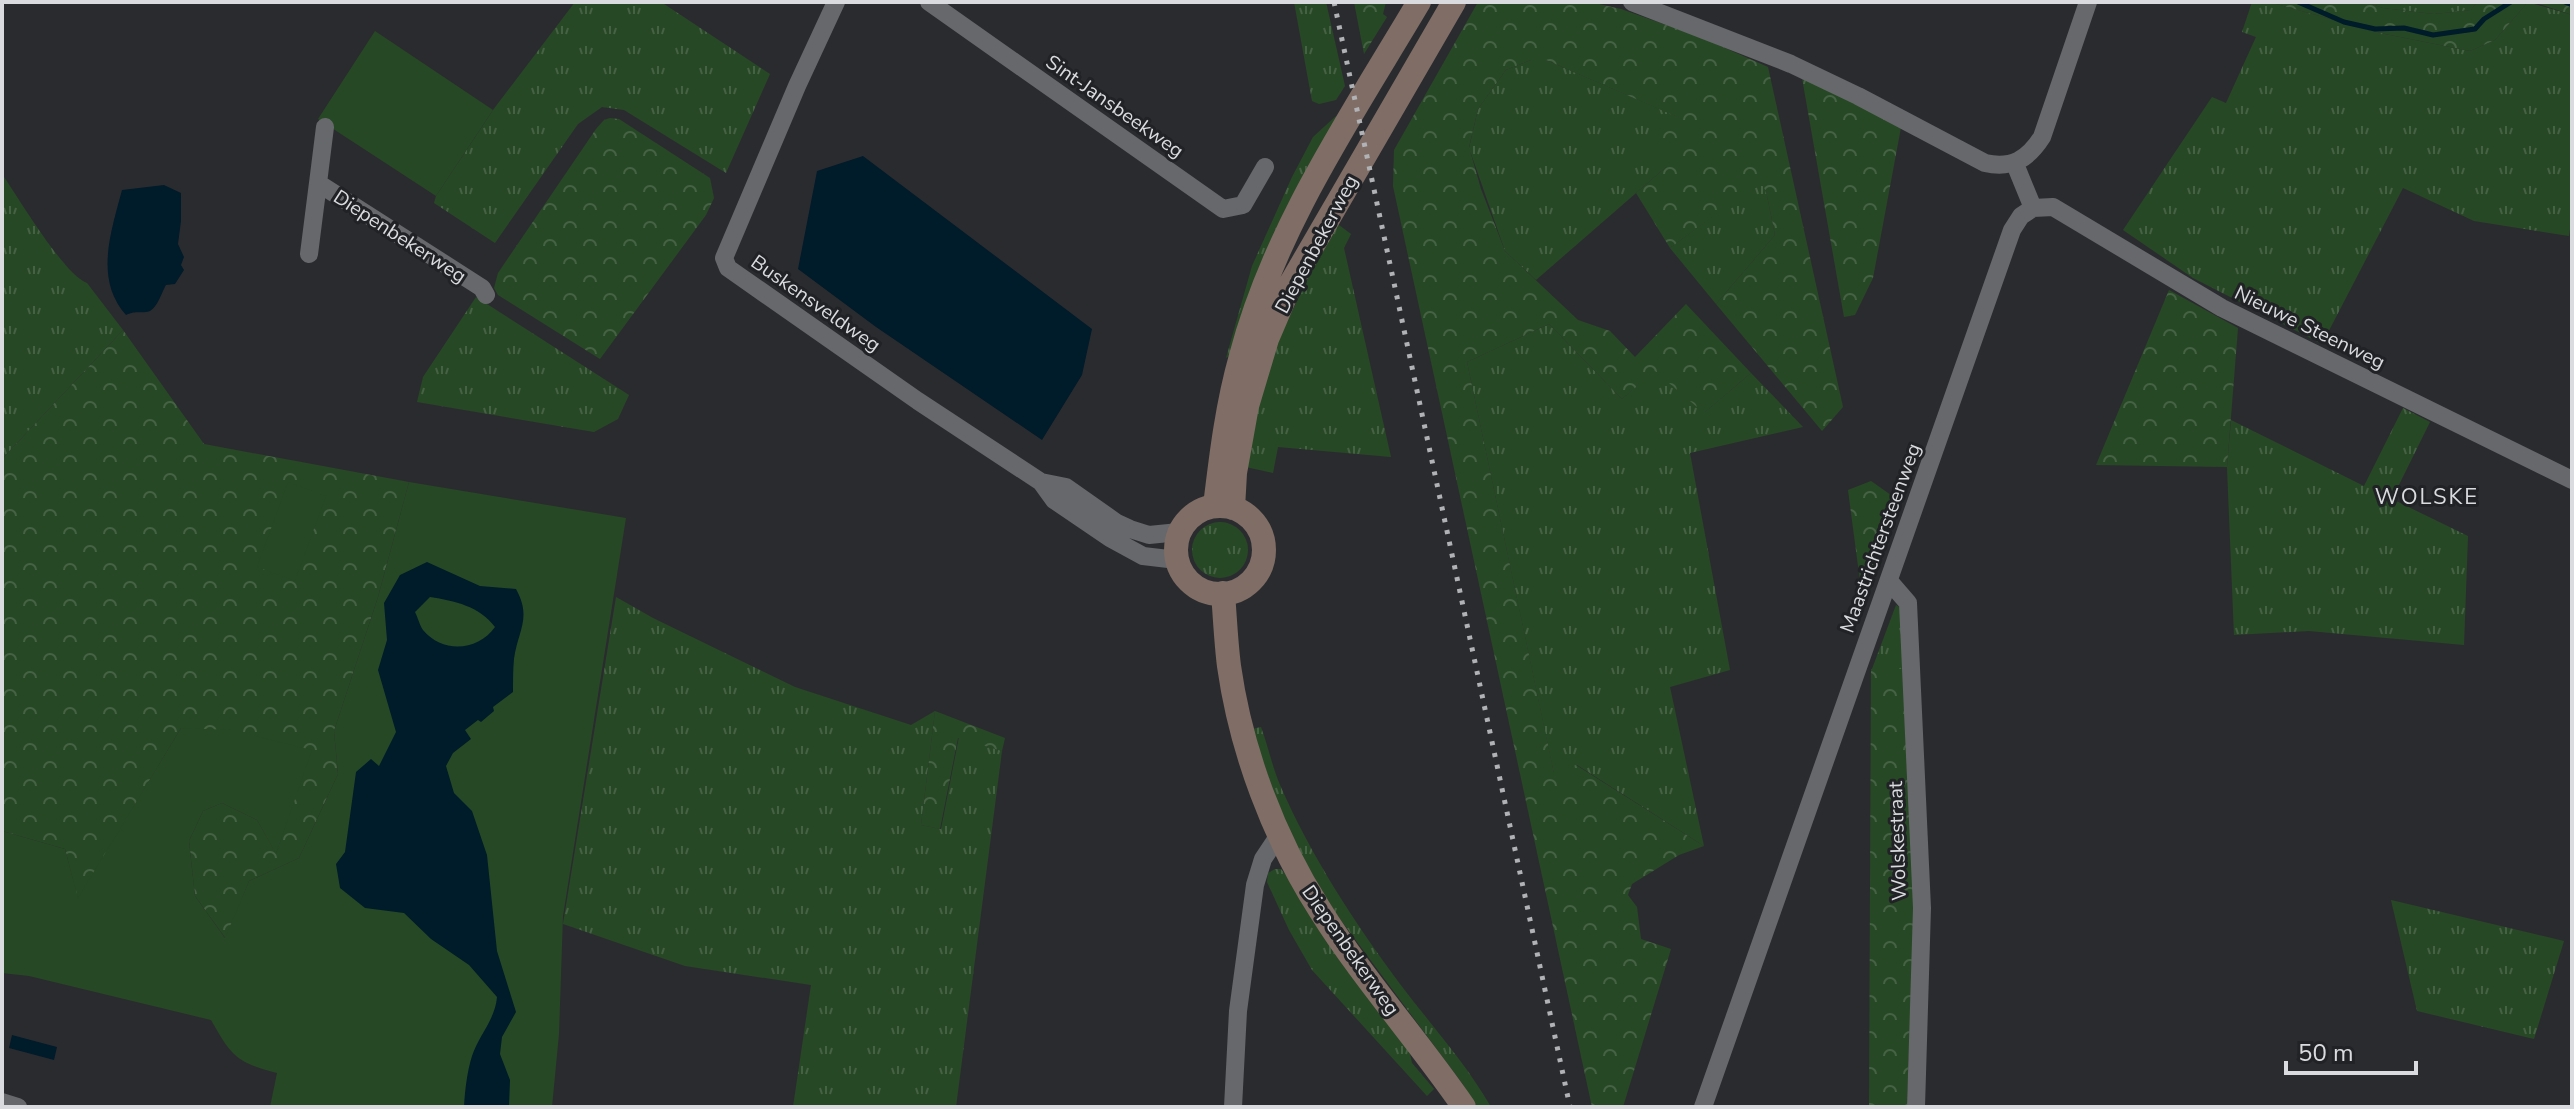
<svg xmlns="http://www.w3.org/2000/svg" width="2574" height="1109" font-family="'Nunito Sans',sans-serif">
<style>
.grass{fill:url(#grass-tufts)}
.forest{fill:url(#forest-crowns)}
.green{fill:#274825}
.water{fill:#001b29;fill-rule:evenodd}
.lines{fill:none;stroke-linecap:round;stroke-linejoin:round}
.stream{stroke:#001b29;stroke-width:5}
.street{stroke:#66686c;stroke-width:18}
.secondary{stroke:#7f6d66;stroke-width:24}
.rail{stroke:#b1b2b6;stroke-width:5;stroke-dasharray:4 8;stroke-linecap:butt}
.labels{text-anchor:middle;stroke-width:6;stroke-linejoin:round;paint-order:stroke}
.street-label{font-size:20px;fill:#dadbde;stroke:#202225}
.neighbourhood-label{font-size:22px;letter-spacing:2px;fill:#dadbde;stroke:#202225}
</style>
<defs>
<pattern id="grass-tufts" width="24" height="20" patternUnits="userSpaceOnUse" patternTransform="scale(2)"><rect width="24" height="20" fill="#274825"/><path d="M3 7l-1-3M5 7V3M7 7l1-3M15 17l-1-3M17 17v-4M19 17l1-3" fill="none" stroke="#466244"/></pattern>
<pattern id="forest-crowns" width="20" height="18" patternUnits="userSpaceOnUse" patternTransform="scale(2)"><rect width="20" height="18" fill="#274825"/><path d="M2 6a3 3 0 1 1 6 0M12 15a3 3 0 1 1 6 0" fill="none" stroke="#466244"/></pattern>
</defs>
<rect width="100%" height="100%" fill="#2a2b2f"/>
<path class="grass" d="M 575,2 L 661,2 L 770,74 L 726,173 L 624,110 L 602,107 L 578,124 L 495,243 L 434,203 L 436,196 L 493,110 Z
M 1294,2 L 1326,2 L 1345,86 L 1336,100 L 1319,104 L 1312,101 Z
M 2252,2 L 2269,2 L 2385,34 L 2470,51 L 2495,40 L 2528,2 L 2572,15 L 2572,214 L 2569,236 L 2474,221 L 2403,188 L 2322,344 L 2193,278 L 2123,230 L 2212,97 L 2226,103 L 2256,37 L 2242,32 Z
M 2366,2 L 2477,2 L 2471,10 L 2434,14 L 2383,8 Z
M 1531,60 L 1546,60 L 1683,119 L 1666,167 L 1536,280 L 1505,251 L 1469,148 L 1478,109 L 1506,70 Z
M 1336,116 L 1336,132 L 1233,354 L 1226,358 L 1252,266 L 1292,177 L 1313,137 Z
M 2,174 C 18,197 64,275 87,283 L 123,330 L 2,459 Z
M 1760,181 L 1766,191 L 1775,235 L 1716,304 L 1670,248 Z
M 1335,222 L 1351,234 L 1344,248 L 1391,457 L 1278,447 L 1273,473 L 1246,467 L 1253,422 L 1274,349 Z
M 476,297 L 629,395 L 618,419 L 594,432 L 417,402 L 423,377 Z
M 1549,324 L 1622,399 L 1655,370 L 1705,412 L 1751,373 L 1803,427 L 1690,453 L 1730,670 L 1670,687 L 1704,846 L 1577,765 L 1554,774 L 1467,362 Z
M 2403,408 L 2430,422 L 2392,499 L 2468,536 L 2464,645 L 2309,631 L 2234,635 L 2227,467 L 2231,420 L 2364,486 Z
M1192 550a28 28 0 1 1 56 0a28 28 0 1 1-56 0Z
M 616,597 L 653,618 L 795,687 L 911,725 L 935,711 L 921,825 L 941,829 L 959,737 L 1002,751 L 956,1107 L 793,1107 L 811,985 L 685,966 L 563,924 Z
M 1896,605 L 1901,608 L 1905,669 L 1872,669 Z
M 1261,727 C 1268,746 1272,766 1280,785 C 1311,856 1354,922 1400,984 C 1431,1025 1465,1062 1491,1107 L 1477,1107 L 1462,1083 L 1337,915 L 1310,872 L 1280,811 L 1252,729 Z
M 1275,869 L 1281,869 L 1286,875 L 1408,1045 L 1412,1063 L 1434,1089 L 1427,1096 L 1312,970 L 1289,930 L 1267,882 L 1268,873 Z
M 2391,900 L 2564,941 L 2534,1039 L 2417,1011 Z"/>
<path class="forest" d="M 1354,2 L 1386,2 L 1383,14 L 1387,17 L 1364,54 Z
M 1478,2 L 1590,2 L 1621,9 L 1700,37 L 1768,67 L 1843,407 L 1822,431 L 1716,304 L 1775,235 L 1766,191 L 1760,182 L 1670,248 L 1636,193 L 1666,167 L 1652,143 L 1682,119 L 1546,60 L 1531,60 L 1506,70 L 1478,109 L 1469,147 L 1481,189 L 1505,251 L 1578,320 L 1610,331 L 1635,357 L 1686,304 L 1751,373 L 1704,413 L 1655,371 L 1622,399 L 1549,324 L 1467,362 L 1554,773 L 1576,765 L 1704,846 L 1679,855 L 1632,884 L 1628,895 L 1637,907 L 1641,939 L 1671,949 L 1623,1107 L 1592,1107 L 1393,186 L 1394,150 Z
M 2269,2 L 2366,2 L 2383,8 L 2434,14 L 2471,10 L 2477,2 L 2528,2 L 2495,40 L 2470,51 L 2385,34 Z
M 2533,2 L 2572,2 L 2572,15 Z
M 1802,78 L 1902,122 L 1873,278 L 1855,315 L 1844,317 Z
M 610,118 L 619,119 L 710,178 L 714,198 L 706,215 L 600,359 L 498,295 L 494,288 L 498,273 L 596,129 L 604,120 Z
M 2169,290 L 2238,328 L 2227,467 L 2096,465 Z
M 123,330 L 204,444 L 409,482 L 378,597 L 334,731 L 338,774 L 299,858 L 249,881 L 226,939 L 195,896 L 189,841 L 203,811 L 222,803 L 257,820 L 276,853 L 311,750 L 181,728 L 78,900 L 65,849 L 2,831 L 2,459 Z
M 1871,481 L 1898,500 L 1872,588 L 1868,590 L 1863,589 L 1860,581 L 1848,490 Z
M 1871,669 L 1905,669 L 1914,908 L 1907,1107 L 1869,1107 Z
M 935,711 L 1005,738 L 1002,751 L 958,738 L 940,829 L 921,825 Z"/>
<path class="green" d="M 375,31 L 493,110 L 436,196 L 318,119 Z
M 288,482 L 326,496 L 295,581 L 257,567 Z
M 409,482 L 626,518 L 563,916 L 559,1034 L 552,1107 L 270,1107 L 277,1073 C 236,1062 232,1057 211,1020 L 29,976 L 2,973 L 2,831 L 65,849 L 78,898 L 181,728 L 231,730 L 312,750 L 276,854 L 257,820 L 222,803 L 203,811 L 189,841 L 195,896 L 225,938 L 249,881 L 299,858 L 338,774 L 334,731 L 378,597 Z"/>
<path class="water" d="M 863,156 L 1092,329 L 1082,375 L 1042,440 L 876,327 L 798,269 L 817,171 Z
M 164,185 L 181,193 L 181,221 L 178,244 L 184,257 L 181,265 L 184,270 L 175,284 L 166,285 C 161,294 156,312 146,312 C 137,313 135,311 126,315 C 94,279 111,232 122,190 Z
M 427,562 L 480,586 L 516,589 C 532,618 518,630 514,659 C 513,669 513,681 513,692 L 493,707 L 494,711 L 481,722 L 478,720 L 465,730 L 471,739 L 453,753 L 446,766 L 454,793 L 472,811 L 487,855 L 497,951 L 516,1012 L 502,1037 L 500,1054 L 510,1080 L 509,1107 L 464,1107 C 465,1090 467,1072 472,1056 C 479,1035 495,1020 497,997 L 469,965 L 431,939 L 404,913 L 365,908 L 340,888 L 336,864 L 345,852 L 356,772 L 371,759 L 379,766 L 396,732 L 378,670 L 387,640 L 384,603 L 400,575 ZM 430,597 C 455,601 479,606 495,627 C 478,651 443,654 423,630 C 420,626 418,618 415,612 Z
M 12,1035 L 57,1047 L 54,1060 L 9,1048 Z"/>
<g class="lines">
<path class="stream" d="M 2298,2 L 2344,22 L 2375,29 L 2404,28 L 2433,35 L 2475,29 L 2484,19 L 2511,2
M 2565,2 L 2572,5"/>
<path class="street" d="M 836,2 L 797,86 L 724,258 L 728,268 L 918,401 L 1041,482 L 1066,487 L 1117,523 L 1130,529 L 1149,535 L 1179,532
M 929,2 L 1223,209 L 1243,205 L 1265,167
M 1632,2 L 1791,64 L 1858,96 L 1985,163 C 2012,169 2028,159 2042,137 L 2088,2
M 2015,164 L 2033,208
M 318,183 L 325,127
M 2033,208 L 2053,207 L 2222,308 L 2572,480
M 309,254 L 318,183 L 482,288 L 486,295
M 1041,482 L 1054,500 L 1110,538 L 1143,556 L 1177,560
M 1889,581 L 1908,603 L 1922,908 L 1916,1107
M 2,1102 L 18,1107
M 1233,1107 L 1238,1011 L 1255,885 L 1263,859 L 1279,835
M 1703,1107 L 2012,230 L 2021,216 L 2033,208"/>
<path class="secondary" d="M1176 550a44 44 0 1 1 88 0a44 44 0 1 1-88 0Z
M 1215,506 C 1221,456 1227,405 1241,356 C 1275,227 1352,115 1419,2
M 1233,508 L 1235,473 L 1247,406 L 1267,339 L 1291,283 L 1454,2
M 1223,593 C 1225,618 1226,642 1229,666 C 1241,751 1274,838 1320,910 C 1363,979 1418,1040 1464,1107"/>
<path class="rail" d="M 1334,2 L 1570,1107"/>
</g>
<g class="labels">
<g class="street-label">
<text transform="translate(1115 106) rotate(35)" y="7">Sint-Jansbeekweg</text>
<text transform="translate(400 236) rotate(33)" y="7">Diepenbekerweg</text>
<text transform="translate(1316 244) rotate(-62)" y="7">Diepenbekerweg</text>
<text transform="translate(816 303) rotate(35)" y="7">Buskensveldweg</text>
<text transform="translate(2310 327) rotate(26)" y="7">Nieuwe Steenweg</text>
<text transform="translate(1880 538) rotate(-70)" y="7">Maastrichtersteenweg</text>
<text transform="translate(1897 841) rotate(-92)" y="7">Wolskestraat</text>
<text transform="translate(1351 950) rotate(55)" y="7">Diepenbekerweg</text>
</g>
<g class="neighbourhood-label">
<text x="2427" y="504">WOLSKE</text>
</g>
</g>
<rect width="2574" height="1109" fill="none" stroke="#dadbde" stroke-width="8"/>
<path d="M2286 1061v12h130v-12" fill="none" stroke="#dadbde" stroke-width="4"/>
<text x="2298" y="1061" font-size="24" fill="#dadbde" stroke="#202225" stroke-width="6" paint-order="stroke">50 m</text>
</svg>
